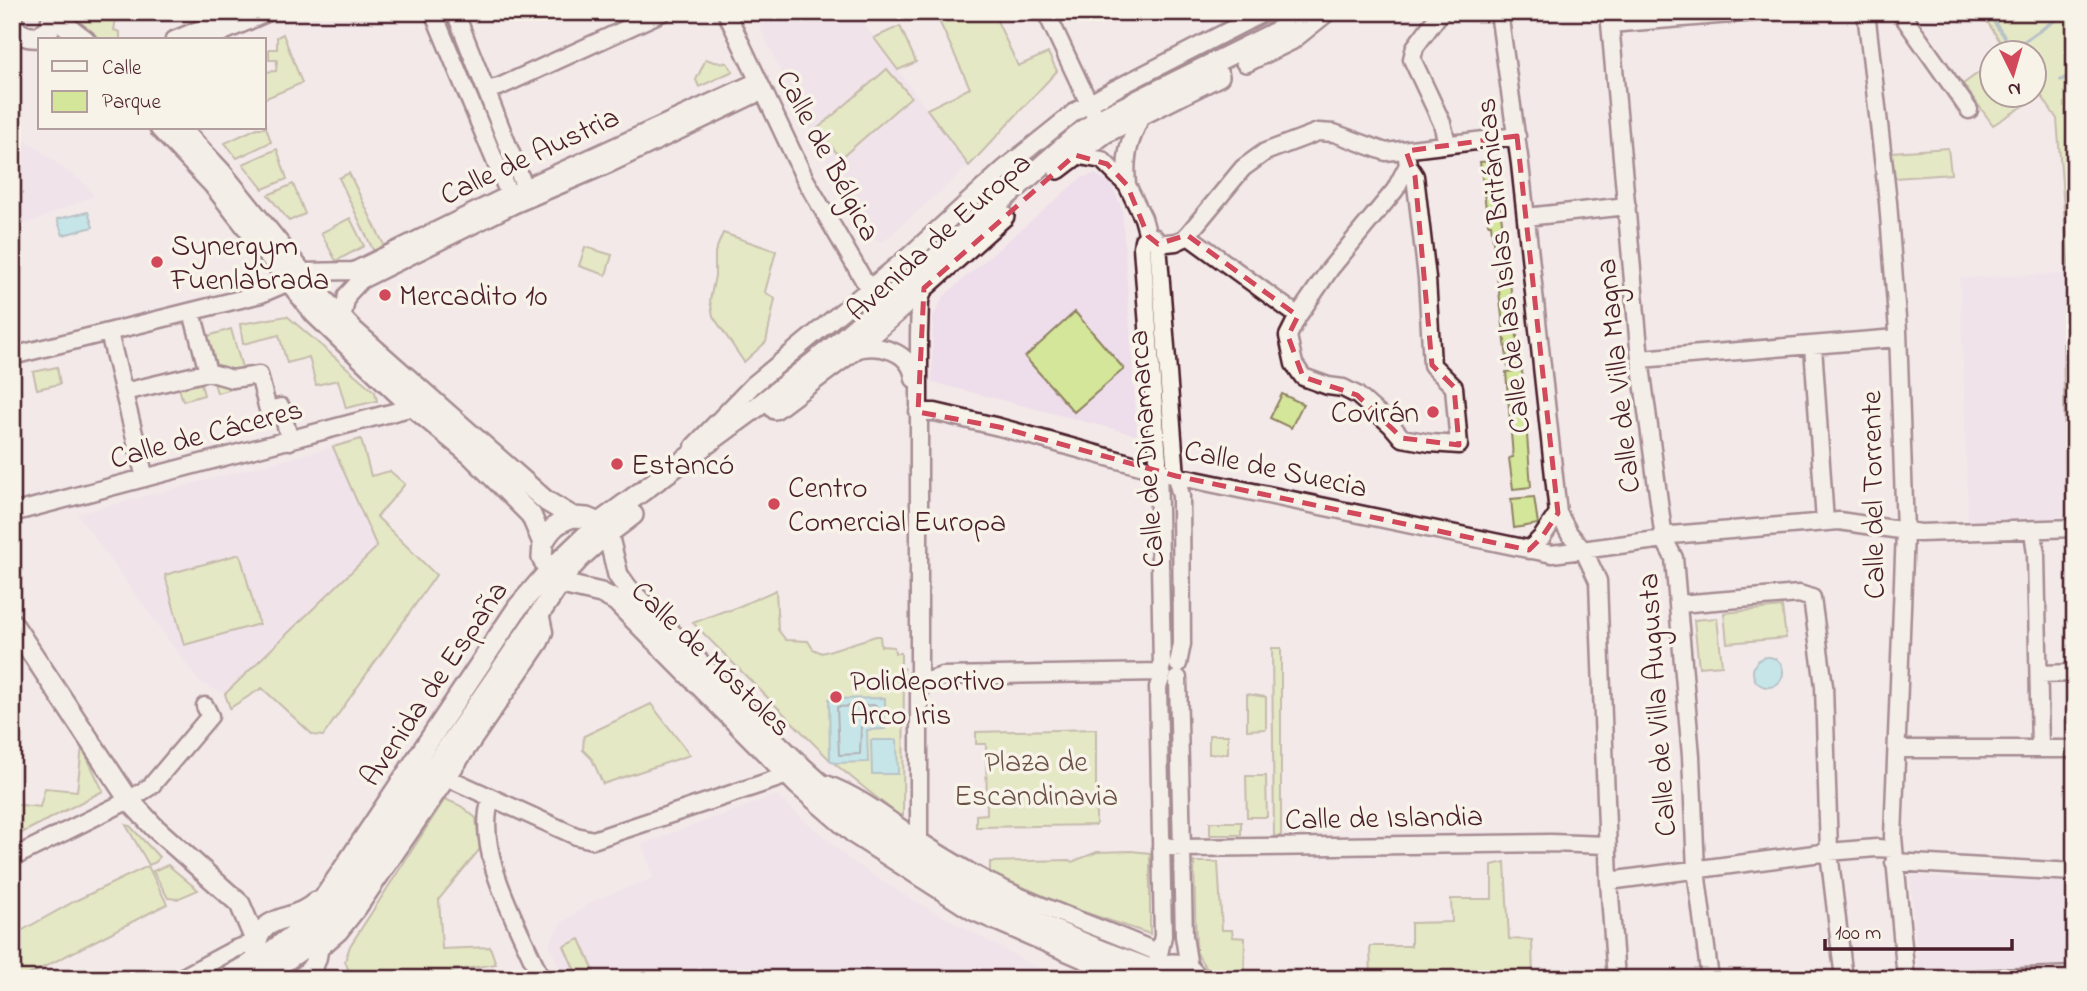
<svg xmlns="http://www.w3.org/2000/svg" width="2087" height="991" font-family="'Indie Flower',sans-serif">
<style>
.built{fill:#eeddea}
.green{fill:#d4e699;stroke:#8f8262;stroke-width:2}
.water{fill:#8fe1e7;stroke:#73939c;stroke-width:2}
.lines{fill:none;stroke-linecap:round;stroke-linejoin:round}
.shore{stroke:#666d76;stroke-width:2}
.stream{stroke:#73939c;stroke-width:3.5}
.minor-casing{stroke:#4a1f2b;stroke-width:21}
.major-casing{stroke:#4a1f2b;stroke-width:24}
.minor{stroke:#f7f3e8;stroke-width:16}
.major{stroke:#f7f3e8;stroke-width:19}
.marked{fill:none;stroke:#d1495b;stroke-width:5;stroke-dasharray:14 9;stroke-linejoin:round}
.poi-dot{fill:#d1495b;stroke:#f7f3e8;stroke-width:2.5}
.labels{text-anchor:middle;stroke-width:7;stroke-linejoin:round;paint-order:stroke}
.street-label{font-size:30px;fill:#4a1f2b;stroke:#f7f3e8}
.poi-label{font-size:30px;fill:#4a1f2b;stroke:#f7f3e8;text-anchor:start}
.park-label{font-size:30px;fill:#6c5146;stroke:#f7f3e8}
</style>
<rect width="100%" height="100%" fill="#f3e9e9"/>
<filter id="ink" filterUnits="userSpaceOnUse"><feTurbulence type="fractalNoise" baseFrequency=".0143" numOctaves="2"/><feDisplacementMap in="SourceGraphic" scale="14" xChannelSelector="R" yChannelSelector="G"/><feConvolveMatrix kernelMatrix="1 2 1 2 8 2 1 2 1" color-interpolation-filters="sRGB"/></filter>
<g filter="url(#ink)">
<path class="built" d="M 764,12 L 855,12 L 969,166 L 883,242 L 869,239 L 800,113 L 755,17 Z
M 12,129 L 86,185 L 94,196 L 12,230 Z
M 1095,174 L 1111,184 L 1122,208 L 1137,435 L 932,382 L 933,317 L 944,296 L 1081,178 Z
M 2075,273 L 2075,517 L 1968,522 L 1960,278 Z
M 333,447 L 377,547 L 225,694 L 199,682 L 77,514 Z
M 776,795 L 849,859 L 902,894 L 1059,979 L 564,979 L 549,944 L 559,925 L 594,900 L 653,878 L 642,844 Z
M 1910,874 L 1969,881 L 2075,879 L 2075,979 L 1919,979 Z"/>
<path class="green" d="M 79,12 L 117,12 L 114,30 L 120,32 L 120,40 L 102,40 L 74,20 L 75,14 Z
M 935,12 L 993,12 L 1018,66 L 1048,53 L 1057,71 L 969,166 L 927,109 L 970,88 Z
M 1981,12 L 2075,12 L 2075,273 L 2069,274 L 2057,119 L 2041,95 L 1993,125 L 1963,84 L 1992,63 L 1993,94 L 2035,94 L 2035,52 L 2007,52 Z
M 900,26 L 916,62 L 898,70 L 874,38 Z
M 283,34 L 302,83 L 264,99 L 264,72 L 276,71 L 277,60 L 269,60 L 269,49 L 277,49 L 277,37 Z
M 706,59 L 714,62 L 727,63 L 733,71 L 699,87 L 696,80 Z
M 887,69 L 911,97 L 841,158 L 817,129 Z
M 265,124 L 271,142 L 237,158 L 225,143 L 257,128 L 264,128 Z
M 1948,148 L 1951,174 L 1895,178 L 1892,152 Z
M 277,149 L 287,179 L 263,189 L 243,164 Z
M 1494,161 L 1521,367 L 1508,367 L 1491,224 L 1488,224 L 1480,162 Z
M 349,173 L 385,247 L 374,252 L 339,178 Z
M 293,184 L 305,214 L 289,221 L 268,195 Z
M 350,218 L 364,246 L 336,261 L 321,233 Z
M 723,233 L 776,251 L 765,292 L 775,299 L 766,342 L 744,362 L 713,316 L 710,300 L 715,276 L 715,252 Z
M 585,247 L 612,255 L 606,275 L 579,266 Z
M 1075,312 L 1124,369 L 1074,412 L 1025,357 Z
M 287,316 L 375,392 L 377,401 L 346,408 L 338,380 L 316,385 L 309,357 L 287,363 L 279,335 L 243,344 L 240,324 Z
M 231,329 L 247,385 L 217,393 L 201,338 Z
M 2063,344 L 2075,344 L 2075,499 L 2066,499 Z
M 57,367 L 60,384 L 37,389 L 33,372 Z
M 1522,370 L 1531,487 L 1513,489 L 1509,458 L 1513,457 L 1506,372 Z
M 199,376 L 204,395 L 183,401 L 177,382 Z
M 1282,394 L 1303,404 L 1291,428 L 1270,418 Z
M 361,439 L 371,476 L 390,471 L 405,484 L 377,517 L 436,575 L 323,736 L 313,735 L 262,688 L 230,708 L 225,694 L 377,547 L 333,447 Z
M 1534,497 L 1538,524 L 1514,528 L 1511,499 Z
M 240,554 L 259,624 L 184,645 L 165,575 Z
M 776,590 L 778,630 L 786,640 L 808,641 L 813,649 L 822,653 L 876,636 L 880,636 L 881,646 L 894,647 L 895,653 L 901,653 L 901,668 L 904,668 L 903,815 L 898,815 L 830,760 L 693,623 L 724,611 L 731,610 Z
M 1782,607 L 1786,638 L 1727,643 L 1724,613 Z
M 1717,618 L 1722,665 L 1699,667 L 1694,620 Z
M 1272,648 L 1281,648 L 1281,836 L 1274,836 Z
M 1164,693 L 1174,693 L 1175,830 L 1166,830 Z
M 1247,694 L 1266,697 L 1266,729 L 1247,730 Z
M 651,704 L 690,755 L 603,784 L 592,759 L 583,750 L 584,736 Z
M 1096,729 L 1096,825 L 976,827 L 976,815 L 987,814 L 986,744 L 976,744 L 976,732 Z
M 1209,735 L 1228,735 L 1228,754 L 1209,754 Z
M 82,747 L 103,791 L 12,838 L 12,804 L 40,807 L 45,788 L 77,791 Z
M 1246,776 L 1266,776 L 1267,817 L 1247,817 Z
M 445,799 L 461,806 L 476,818 L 480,849 L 439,899 L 442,949 L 490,947 L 496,964 L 452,971 L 452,979 L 352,979 L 345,961 L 350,946 Z
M 1210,822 L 1241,822 L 1241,835 L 1210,835 Z
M 126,825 L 130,826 L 159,857 L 156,862 L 149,865 Z
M 1131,851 L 1150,853 L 1150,934 L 1072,908 L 990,873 L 990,862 L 1069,860 L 1072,862 L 1097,852 Z
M 1194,862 L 1218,862 L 1222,930 L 1232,930 L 1233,937 L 1245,938 L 1244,979 C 1218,979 1207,976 1196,951 Z
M 1505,862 L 1509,939 L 1532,940 L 1533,979 L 1371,979 L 1370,946 L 1411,946 L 1411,923 L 1452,922 L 1451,899 L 1492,899 L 1492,865 Z
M 168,865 L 198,890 L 177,899 L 168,898 L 153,871 Z
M 148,866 L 167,904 L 21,979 L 12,979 L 12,936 L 75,901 Z
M 580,939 L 594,971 L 578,978 L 564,946 Z"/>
<path class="water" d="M 88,212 L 93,227 L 63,235 L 57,219 Z
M1753 672a15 15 0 1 1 30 0a15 15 0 1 1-30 0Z
M 885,698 L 885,729 L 867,730 L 868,762 L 834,763 L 830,760 L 829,699 Z
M 871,740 L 897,740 L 898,774 L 872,774 Z"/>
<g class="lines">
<path class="shore" d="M 874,705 L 878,708 L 877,720 L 866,723 L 861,727 L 860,754 L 839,755 L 837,707 Z"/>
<path class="stream" d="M 1987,12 L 2013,49 L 2067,12
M 2061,80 L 2065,78 L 2075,102"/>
<defs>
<path id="minor" d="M 433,12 L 513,204
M 455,12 L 528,196
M 726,12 L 805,179 L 873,296
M 1046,12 L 1093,112
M 1441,12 L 1415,47 L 1412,59 L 1442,123 L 1447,143
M 1499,12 L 1520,164 L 1558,513 L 1569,533 L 1584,551 L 1598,581 L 1609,881 L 1616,979
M 1609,12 L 1640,359 L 1664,539 L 1674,558 L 1691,756 L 1696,870 L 1710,979
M 1866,12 L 1888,202 L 1898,331 L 1905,531 L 1893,837 L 1906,979
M 1900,12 L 1969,110
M 1610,24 L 1755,12
M 174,40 L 240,12
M 205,40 L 269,12
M 486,90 L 499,87 L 663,12
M 1406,151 L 1408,165 L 1415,176 L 1427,278 L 1432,365 L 1454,387 L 1459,445 L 1430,443 L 1402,438 L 1391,425 L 1357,395 L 1343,388 L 1328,386 L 1303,377 L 1294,364 L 1288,336 L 1298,316 L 1330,269 L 1395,190 L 1408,165
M 1075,155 L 1102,160 L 1127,185 L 1143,218 L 1148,236 L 1154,237 L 1158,244 L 1176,476 L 1181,496 L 1182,644 L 1178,664
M 1127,185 C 1124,153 1130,140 1143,112
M 1526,217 L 1627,206
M 1187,235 L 1298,316
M 1148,236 L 1143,240 L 1142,247 L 1158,459 L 1162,666
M 1158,244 L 1176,242 L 1185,238 L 1243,168 L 1265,152 L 1318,132 L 1334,133 L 1386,152 L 1517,136
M 342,319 L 347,295 L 361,280 L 513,205 L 609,164 L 762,91
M 109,333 L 145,478
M 1813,346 L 1825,522
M 854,350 C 878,343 911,350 914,379
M 12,356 L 261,294 L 289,282 L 302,272 L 354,271 L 509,195 L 758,81
M 1640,359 L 1897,338
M 208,372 L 232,379 L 259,375 L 268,410 L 281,407 L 290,441
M 124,392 L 208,372 L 192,312
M 918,412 L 935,412 L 999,427 L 1176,476 L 1552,554 L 1664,539 L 1671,535 L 1839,521 L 1920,533 L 2075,528
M 694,446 L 753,385 L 910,255 L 1005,168 L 1076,111 L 1117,88 L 1265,12
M 12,513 L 413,407
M 2033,531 L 2036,554 L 2040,749
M 1529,550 L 1542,537 L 1558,513
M 1679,604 L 1799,594 L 1812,598 L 1824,686 L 1829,852 L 1844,979
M 2039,674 L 2075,673
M 1178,678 L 1184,936 L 1189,968
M 921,683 L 942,676 L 1161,672
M 1897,749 L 2075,749
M 446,777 L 576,836 L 593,840 L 788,775
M 826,784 C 861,797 886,818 917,839 C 934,851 953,862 972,873 C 1031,906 1097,925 1159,953
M 491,799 C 473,853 521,929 541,979
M 919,841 L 919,335 L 920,301 L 924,288
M 1161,846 L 1183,848 L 1551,843 L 1607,845
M 12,858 L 129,800 L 151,786 L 210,716 L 205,706
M 1894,862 L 2075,872
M 1609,881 L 1829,852 L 1876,848 L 1894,849
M 318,950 L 339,932 L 358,908 L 540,642 L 544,632 L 540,613
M 1157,963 L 1163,936 L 1158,687 L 1162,676
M 179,979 L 235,949 L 256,942
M 1977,979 L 2075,975"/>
<path id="major" d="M 53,16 L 85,40
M 12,20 C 15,34 26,38 39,37 L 50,28 L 53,12
M 1246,62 L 1291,40 L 1326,12
M 160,128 L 213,184 L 315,314 L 407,402 L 471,455 L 531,515 L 543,543 L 542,558 L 552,577 L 562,584 L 601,593 L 616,601 L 798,785 L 856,835 L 973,910 L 1093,962 L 1122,979
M 180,128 L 221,172 L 324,300 L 354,331 L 546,501 L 573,517 L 587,518 L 599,523 L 608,534 L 618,575 L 628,589 C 691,651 748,719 814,778 C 910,865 1032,927 1153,970
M 1058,169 L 1105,133 L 1219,76
M 775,409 L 854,350 L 1004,216
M 543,543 C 551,528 558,522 573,517
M 12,623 L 129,800 L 155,828 L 240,904 L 256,942
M 255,951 C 259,911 294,924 316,902
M 224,979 L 272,951 L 306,925 L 518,607 L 548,572 L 599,523 L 761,404 L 839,342 L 1076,136 L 1098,120 L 1278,31 L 1308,12
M 260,979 L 316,939 L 540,613 C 549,600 558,586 567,573 C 583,551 612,531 633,515
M 299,979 C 318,968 322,949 312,931
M 1146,979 C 1160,960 1184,958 1198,979"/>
</defs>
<use href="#minor" class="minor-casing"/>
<use href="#major" class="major-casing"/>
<use href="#minor" class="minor"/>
<use href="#major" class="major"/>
</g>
</g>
<path d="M0 0H2087V991H0ZM 1517,136 L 1558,513 L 1542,537 L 1529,550 L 1176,476 L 999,427 L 918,412 L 924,288 L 1075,155 L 1107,164 L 1127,185 L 1148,236 L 1158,244 L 1187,235 L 1298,316 L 1288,336 L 1303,377 L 1357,395 L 1402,438 L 1459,445 L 1454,387 L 1432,365 L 1415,176 L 1406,151 Z" fill="#f3e9e9" fill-opacity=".55" fill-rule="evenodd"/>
<path class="marked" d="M 1517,136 L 1558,513 L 1542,537 L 1529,550 L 1176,476 L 999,427 L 918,412 L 924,288 L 1075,155 L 1107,164 L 1127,185 L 1148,236 L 1158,244 L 1187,235 L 1298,316 L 1288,336 L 1303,377 L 1357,395 L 1402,438 L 1459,445 L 1454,387 L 1432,365 L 1415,176 L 1406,151 Z"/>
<g class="poi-dot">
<circle cx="157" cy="262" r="7"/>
<circle cx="385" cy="295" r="7"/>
<circle cx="1433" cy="412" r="7"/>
<circle cx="617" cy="464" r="7"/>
<circle cx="774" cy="504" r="7"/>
<circle cx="836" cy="697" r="7"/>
</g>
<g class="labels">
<g class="street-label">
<text transform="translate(529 155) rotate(-25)" y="10">Calle de Austria</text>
<text transform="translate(829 155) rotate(62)" y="10">Calle de Bélgica</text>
<text transform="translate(938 236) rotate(-42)" y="10">Avenida de Europa</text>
<text transform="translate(1502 266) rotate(-96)" y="10">Calle de las Islas Británicas</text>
<text transform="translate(1617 376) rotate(-96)" y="10">Calle de Villa Magna</text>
<text transform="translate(206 433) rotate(-15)" y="10">Calle de Cáceres</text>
<text transform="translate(1145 449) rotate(-94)" y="10">Calle de Dinamarca</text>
<text transform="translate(1276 468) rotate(12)" y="10">Calle de Suecia</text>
<text transform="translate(1872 495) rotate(-91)" y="10">Calle del Torrente</text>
<text transform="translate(712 658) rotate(44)" y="10">Calle de Móstoles</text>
<text transform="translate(433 683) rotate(-56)" y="10">Avenida de España</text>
<text transform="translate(1656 705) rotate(-94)" y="10">Calle de Villa Augusta</text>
<text transform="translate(1384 817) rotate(-1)" y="10">Calle de Islandia</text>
</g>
<g class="poi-label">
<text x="171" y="255">Synergym<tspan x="171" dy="34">Fuenlabrada</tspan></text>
<text x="399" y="305">Mercadito 10</text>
<text x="1419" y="422" text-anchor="end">Covirán</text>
<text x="631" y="474">Estancó</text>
<text x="788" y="497">Centro<tspan x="788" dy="34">Comercial Europa</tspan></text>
<text x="850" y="690">Polideportivo<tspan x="850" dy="34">Arco Iris</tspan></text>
</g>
<g class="park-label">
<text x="1036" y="771">Plaza de<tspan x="1036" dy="34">Escandinavia</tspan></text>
</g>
</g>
<rect width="2087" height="991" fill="none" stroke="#f7f3e8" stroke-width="42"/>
<rect x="21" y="21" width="2045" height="949" fill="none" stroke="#4a1f2b" stroke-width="2.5" filter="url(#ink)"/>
<rect x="38" y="38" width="228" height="91" fill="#f7f3e8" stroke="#b29e9c" stroke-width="2"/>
<rect x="52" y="61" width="35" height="10" fill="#f7f3e8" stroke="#b29e9c" stroke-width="2"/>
<text x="102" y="74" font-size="21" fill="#4a1f2b">Calle</text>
<rect x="52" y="91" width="35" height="21" fill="#d4e699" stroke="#b29e9c" stroke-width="2"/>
<text x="102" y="108" font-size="21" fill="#4a1f2b">Parque</text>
<g transform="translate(2013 74) rotate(175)"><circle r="33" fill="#f7f3e8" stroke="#b29e9c" stroke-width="2"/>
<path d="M0-5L12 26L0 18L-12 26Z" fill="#d1495b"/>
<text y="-10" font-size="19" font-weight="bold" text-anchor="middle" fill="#4a1f2b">N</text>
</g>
<path d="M1825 939v10h187v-10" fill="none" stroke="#4a1f2b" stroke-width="3.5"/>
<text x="1835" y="939" font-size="21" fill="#4a1f2b" stroke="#f7f3e8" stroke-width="5" paint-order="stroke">100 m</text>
</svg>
